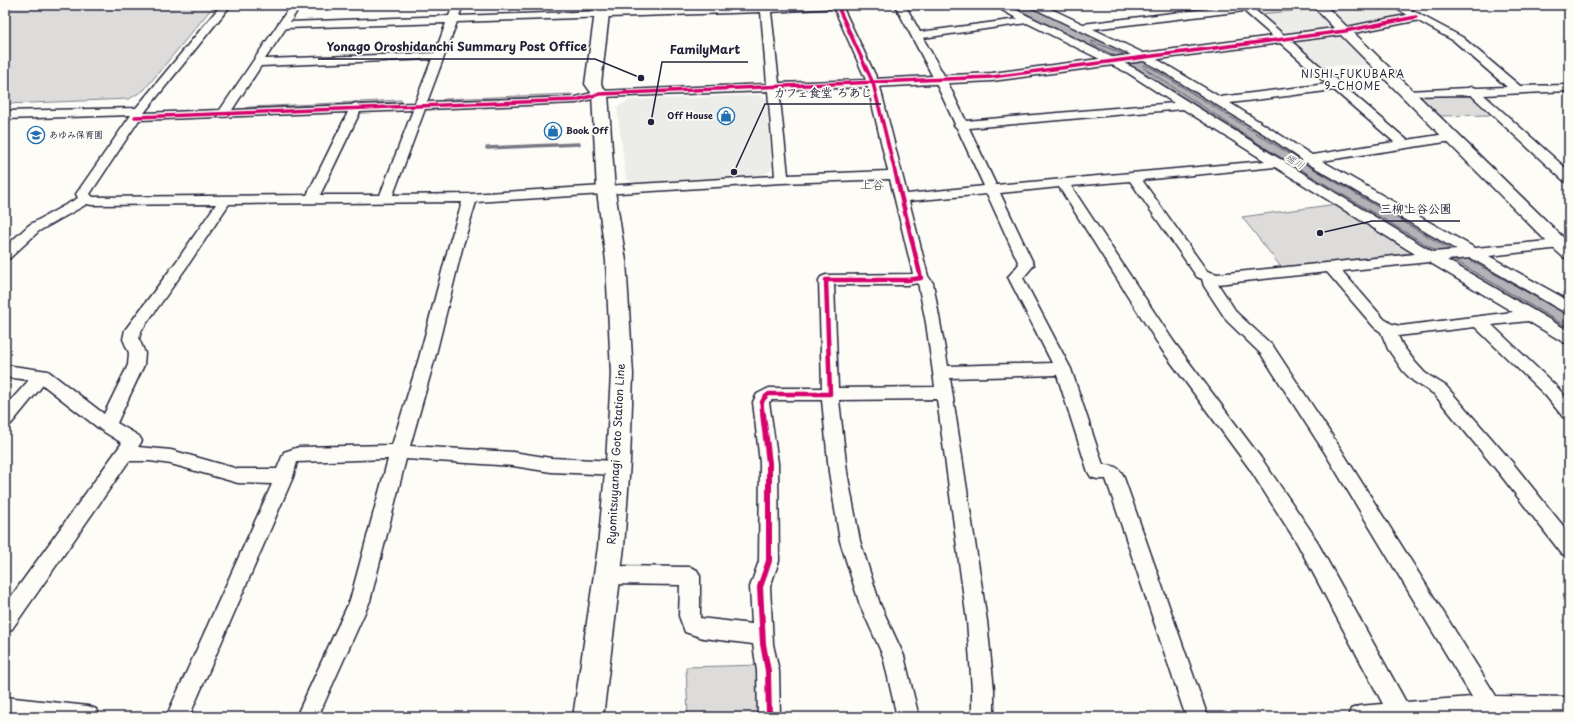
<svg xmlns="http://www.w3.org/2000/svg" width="1574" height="722" font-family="'Playpen Sans','Klee One',sans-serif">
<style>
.built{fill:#ecece9}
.green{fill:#dddcdb;stroke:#807f8b}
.water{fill:#b2b2b7;stroke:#787885}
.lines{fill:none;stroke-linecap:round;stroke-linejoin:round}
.shore{stroke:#5c5c6d;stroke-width:1}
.stream{stroke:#787885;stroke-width:3.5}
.minor-casing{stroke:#22223b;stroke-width:3}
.tertiary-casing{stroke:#22223b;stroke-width:3}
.secondary-casing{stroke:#22223b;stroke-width:3}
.minor{fill:#fdfcf7;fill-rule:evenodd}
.tertiary{fill:#fdfcf7;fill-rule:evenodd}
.secondary{fill:#fdfcf7;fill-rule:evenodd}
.cycleway-far2-casing{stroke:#fdfcf7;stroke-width:5.5}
.cycleway-far1-casing{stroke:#fdfcf7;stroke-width:7}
.cycleway-casing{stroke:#fdfcf7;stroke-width:8}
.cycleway-far2{stroke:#d6006c;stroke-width:3.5}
.cycleway-far1{stroke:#d6006c;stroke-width:4.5}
.cycleway{stroke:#d6006c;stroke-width:6}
.labels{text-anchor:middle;stroke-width:3.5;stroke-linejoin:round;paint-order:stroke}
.far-poi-label{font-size:9px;font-weight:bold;fill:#22223b;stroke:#fdfcf7;text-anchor:start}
.far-neighbourhood-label{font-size:10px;letter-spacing:1px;fill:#22223b;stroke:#fdfcf7}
.far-water-label{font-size:10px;font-style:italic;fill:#545466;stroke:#fdfcf7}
.street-label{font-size:11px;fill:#22223b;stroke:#fdfcf7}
.neighbourhood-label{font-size:12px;fill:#22223b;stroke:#fdfcf7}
.leader{fill:none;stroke:#22223b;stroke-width:1.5}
.callout-dot{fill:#22223b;stroke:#fdfcf7;stroke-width:1.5}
.callout-label{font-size:12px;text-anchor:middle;font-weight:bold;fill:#22223b;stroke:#fdfcf7;stroke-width:3.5;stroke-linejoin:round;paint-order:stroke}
</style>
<rect width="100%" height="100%" fill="#fdfcf7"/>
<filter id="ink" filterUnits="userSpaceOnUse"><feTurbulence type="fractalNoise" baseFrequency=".025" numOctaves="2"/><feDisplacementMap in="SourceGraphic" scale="8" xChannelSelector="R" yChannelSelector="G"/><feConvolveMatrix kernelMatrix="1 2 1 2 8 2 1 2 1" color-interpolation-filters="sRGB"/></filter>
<g filter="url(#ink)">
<path class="built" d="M 1326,5 L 1390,5 L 1405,13 L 1405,16 L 1352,27 L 1347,25 Z
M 1315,9 L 1332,27 L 1330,29 L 1287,35 L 1281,33 L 1260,15 Z
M 1337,37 L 1344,38 L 1370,65 L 1318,66 L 1294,45 L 1295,42 Z
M 759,95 L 766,99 L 772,169 L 764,175 L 635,183 L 626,179 L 617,107 L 630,100 L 682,98 L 682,102 L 682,98 Z"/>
<path class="green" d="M 61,5 L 208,5 L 212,8 L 144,90 L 129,99 L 5,104 L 5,7 Z
M 1249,5 L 1310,5 L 1314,9 L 1260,14 Z
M 1465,93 L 1473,96 L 1493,115 L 1439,116 L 1421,99 L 1423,96 Z
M 571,94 L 573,95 L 569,96 L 441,101 L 444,99 Z
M 401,100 L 402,102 L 245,108 L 250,107 Z
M 1337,204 L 1413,249 L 1413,253 L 1281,267 L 1242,217 Z
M 763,665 L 764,717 L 688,717 L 686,667 Z"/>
<path class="water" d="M 1006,5 L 1028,5 L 1152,63 L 1569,313 L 1569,332 L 1268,155 L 1134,67 L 1127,66 Z"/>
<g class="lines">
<path class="shore" d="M 1115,56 L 1092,44 L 1092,41 L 1125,55
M 1301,161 L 1150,67 L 1143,65 L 1144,68 L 1270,151 L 1437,251
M 1305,164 L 1451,250
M 1468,259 L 1569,316
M 1454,260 L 1569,328"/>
<path class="stream" d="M 487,148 L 579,144"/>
<defs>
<path id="minor" d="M 221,5 L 231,5 L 144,113 L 220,110 L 291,5 L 301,5 L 290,22 L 449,16 L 453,5 L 463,5 L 459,16 L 785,5 L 848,5 L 843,8 L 879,83 L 907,194 L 984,186 L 957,128 L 954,125 L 955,124 L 934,79 L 895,5 L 905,5 L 920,32 L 1018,19 L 993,5 L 1006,5 L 1136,69 L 1280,159 L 1284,160 L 1286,163 L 1433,252 L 1457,250 L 1307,163 L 1303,162 L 1301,159 L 1269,137 L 1152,65 L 1031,7 L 1030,5 L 1043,5 L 1083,24 L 1238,5 L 1249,5 L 1407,140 L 1452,133 L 1456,134 L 1458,137 L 1456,140 L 1452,141 L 1322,161 L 1475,248 L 1569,239 L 1569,247 L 1489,256 L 1569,301 L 1569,313 L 1564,312 L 1471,258 L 1447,260 L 1569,331 L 1569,344 L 1563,342 L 1528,321 L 1492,325 L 1557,387 L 1569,401 L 1569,419 L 1563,417 L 1545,395 L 1475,327 L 1398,336 L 1403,346 L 1415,362 L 1425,373 L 1446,386 L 1512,462 L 1560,522 L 1569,533 L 1569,556 L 1562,554 L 1499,473 L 1434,394 L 1413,381 L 1403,371 L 1388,349 L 1381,332 L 1374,327 L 1327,272 L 1218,284 L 1237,313 L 1273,346 L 1337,443 L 1496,696 L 1569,697 L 1569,717 L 1348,717 L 1351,709 L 1359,706 L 1383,704 L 1297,543 L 1249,468 L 1162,350 L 1059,187 L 1000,193 L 1034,265 L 1023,278 L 1071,369 L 1103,465 C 1113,465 1119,467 1123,475 L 1208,717 L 1186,717 L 1106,479 L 1097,479 L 1091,477 L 1088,472 L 1057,375 L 950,378 L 987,621 L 994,690 L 994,717 L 972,717 L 972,690 L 967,621 L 937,399 L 839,400 L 847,472 L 860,541 L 880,604 L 904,656 L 919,717 L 897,717 L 883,656 L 860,605 L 840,541 L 829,472 L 822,400 L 772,400 L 769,402 L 778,463 L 779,561 L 770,587 L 773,644 L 779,671 L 780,717 L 758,717 L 757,671 L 753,644 L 703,638 L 685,632 L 679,616 L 680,585 L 608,584 L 601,581 L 598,575 L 601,569 L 608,566 L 690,567 L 697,570 L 700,576 L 700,618 L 752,624 L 750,587 L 759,561 L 760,463 L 753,402 L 757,394 L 769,388 L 822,388 L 819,280 L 821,277 L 826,275 L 913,274 L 890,179 L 782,183 L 476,202 L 463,245 L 435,358 L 410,446 L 513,452 L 551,458 L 617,461 L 623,463 L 626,468 L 623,473 L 617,475 L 551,472 L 513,466 L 406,459 L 370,601 L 318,717 L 296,717 L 350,600 L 388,459 L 297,462 L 293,477 L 189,717 L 166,717 L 272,484 L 238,483 L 171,464 L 150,461 L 129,461 L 12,629 L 5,632 L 5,605 L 122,443 L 101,430 L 43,385 L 11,424 L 5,426 L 5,407 L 29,380 L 5,377 L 5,365 L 48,371 L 104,414 L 128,365 L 129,353 L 123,339 L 125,330 L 176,262 L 216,204 L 92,205 L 87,204 L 39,231 L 10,258 L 5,260 L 5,247 L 29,225 L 78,198 L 76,194 L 131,115 L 5,119 L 5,111 L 136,108 ZM 834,8 L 866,80 L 779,83 L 771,12 ZM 1244,11 L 1327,84 L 1220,97 L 1160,61 L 1093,29 ZM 761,12 L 767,84 L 600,91 L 576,97 L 427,102 L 457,22 ZM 446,23 L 435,53 L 265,59 L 286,28 ZM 1027,23 L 1128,73 L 1174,103 L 966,121 L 946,79 L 923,38 ZM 432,59 L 415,103 L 360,105 L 356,103 L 351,105 L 232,110 L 261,66 ZM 868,87 L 888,171 L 788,175 L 779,90 ZM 1334,90 L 1394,142 L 1312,155 L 1230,103 ZM 768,91 L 775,176 L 470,194 L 393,195 L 425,109 L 576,103 L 600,97 ZM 1183,109 L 1265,161 L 996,185 L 969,128 ZM 413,110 L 380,195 L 320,195 L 360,112 ZM 348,112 L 307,195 L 93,197 L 90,194 L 139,120 ZM 1275,167 L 1415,254 L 1217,274 L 1207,271 L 1142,180 ZM 1130,181 L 1197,277 L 1202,279 L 1204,286 L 1227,321 L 1261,354 L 1325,453 L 1472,697 L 1406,702 L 1311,531 L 1261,458 L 1174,342 L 1071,186 ZM 987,194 L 1019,264 L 1008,277 L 1052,363 L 948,366 L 933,283 L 928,276 L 909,201 ZM 462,202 L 449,245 L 419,358 L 392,445 L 299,447 L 284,452 L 277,469 L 238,469 L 171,450 L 138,447 L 142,441 L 139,436 L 117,423 L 144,365 L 145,353 L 139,339 L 141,331 L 186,268 L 229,204 ZM 1429,262 L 1513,312 L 1400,326 L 1392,324 L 1384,319 L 1342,271 ZM 918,283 L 926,323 L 935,387 L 838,388 L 834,285 L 907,285 Z
M 1390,5 L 1402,5 L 1462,37 L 1520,86 L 1569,85 L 1569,91 L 1484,95 L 1569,171 L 1569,182 L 1564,181 L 1471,95 L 1404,96 L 1402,94 L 1404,92 L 1408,91 L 1467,88 L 1472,87 L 1477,88 L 1507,87 L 1454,41 Z
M 5,697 L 88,706 L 96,709 L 99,717 L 5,717 Z"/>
<path id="tertiary" d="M 1312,5 L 1325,5 L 1347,27 L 1416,13 L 1420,14 L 1422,17 L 1420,20 L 1354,33 L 1569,243 L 1569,259 L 1563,257 L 1552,247 L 1341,35 L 992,81 L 873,87 L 868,86 L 866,83 L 868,80 L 873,79 L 992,73 L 1334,28 Z"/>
<path id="secondary" d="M 596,5 L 610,5 L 601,84 L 608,94 L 615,191 L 626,261 L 633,374 L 630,462 L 624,547 L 603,717 L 573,717 L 598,547 L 606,462 L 611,374 L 606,261 L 597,191 L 592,94 L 585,84 Z"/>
</defs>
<use href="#minor" class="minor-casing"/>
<use href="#tertiary" class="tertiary-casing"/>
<use href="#secondary" class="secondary-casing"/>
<use href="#minor" class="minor"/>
<use href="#tertiary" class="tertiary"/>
<use href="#secondary" class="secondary"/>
<defs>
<path id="cycleway-far2" d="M 837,5 L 873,83 L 897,180
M 135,117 L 576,100 L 600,94 L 992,77 L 1345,31 L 1416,17"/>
<path id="cycleway-far1" d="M 763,415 C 761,405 760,400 769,394 L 830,394 L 826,280 L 907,280 L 921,278 L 897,179"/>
<path id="cycleway" d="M 763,414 L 769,463 L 769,561 L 760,587 L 763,644 L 768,671 L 769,717"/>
</defs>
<use href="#cycleway-far2" class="cycleway-far2-casing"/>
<use href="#cycleway-far1" class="cycleway-far1-casing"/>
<use href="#cycleway" class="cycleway-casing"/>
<use href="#cycleway-far2" class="cycleway-far2"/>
<use href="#cycleway-far1" class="cycleway-far1"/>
<use href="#cycleway" class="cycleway"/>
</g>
</g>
<defs>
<symbol id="shop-ring" viewBox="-11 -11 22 22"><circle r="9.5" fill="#fdfcf7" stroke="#1f6fb2" stroke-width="1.5"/><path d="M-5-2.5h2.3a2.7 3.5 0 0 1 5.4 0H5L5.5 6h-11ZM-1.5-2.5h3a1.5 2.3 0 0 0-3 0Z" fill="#1f6fb2"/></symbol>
<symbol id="school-ring" viewBox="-11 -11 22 22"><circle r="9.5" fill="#fdfcf7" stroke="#1f6fb2" stroke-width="1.5"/><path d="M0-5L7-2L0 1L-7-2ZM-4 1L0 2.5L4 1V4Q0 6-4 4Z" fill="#1f6fb2"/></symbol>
</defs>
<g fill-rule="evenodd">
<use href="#shop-ring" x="716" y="106" width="20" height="20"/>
<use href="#shop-ring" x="543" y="121" width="20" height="20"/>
<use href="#school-ring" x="26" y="125" width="20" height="20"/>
</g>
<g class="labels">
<g class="far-poi-label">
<text x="713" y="119" text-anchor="end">Off House</text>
<text x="566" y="134">Book Off</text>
<text x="49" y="138">あゆみ保育園</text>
</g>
<g class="far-neighbourhood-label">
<text x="1353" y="78">NISHI-FUKUBARA<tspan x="1353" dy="12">9-CHOME</tspan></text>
</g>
<g class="far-water-label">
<text transform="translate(1295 161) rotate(31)" y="4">堀川</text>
</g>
<g class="street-label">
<text transform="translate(616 454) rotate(-87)" y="4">Ryomitsuyanagi Goto Station Line</text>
</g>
<g class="neighbourhood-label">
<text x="872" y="189">上谷</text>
</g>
</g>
<path class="leader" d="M641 78L595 59H318M651 122L662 62H748M734 172L765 104H881M1320 233L1372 221H1460"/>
<g class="callout-dot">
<circle cx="641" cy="78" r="4"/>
<circle cx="651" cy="122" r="4"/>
<circle cx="734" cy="172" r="4"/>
<circle cx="1320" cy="233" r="4"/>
</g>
<g class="callout-label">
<text x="457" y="51">Yonago Oroshidanchi Summary Post Office</text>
<text x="705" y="54">FamilyMart</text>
<text x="823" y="97">カフェ食堂 ろあじ</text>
<text x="1416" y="213">三柳上谷公園</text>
</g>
<rect width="1574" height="722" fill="none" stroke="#fdfcf7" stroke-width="20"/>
<rect x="10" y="10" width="1554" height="702" fill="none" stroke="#22223b" stroke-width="1.5" filter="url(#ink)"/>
</svg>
